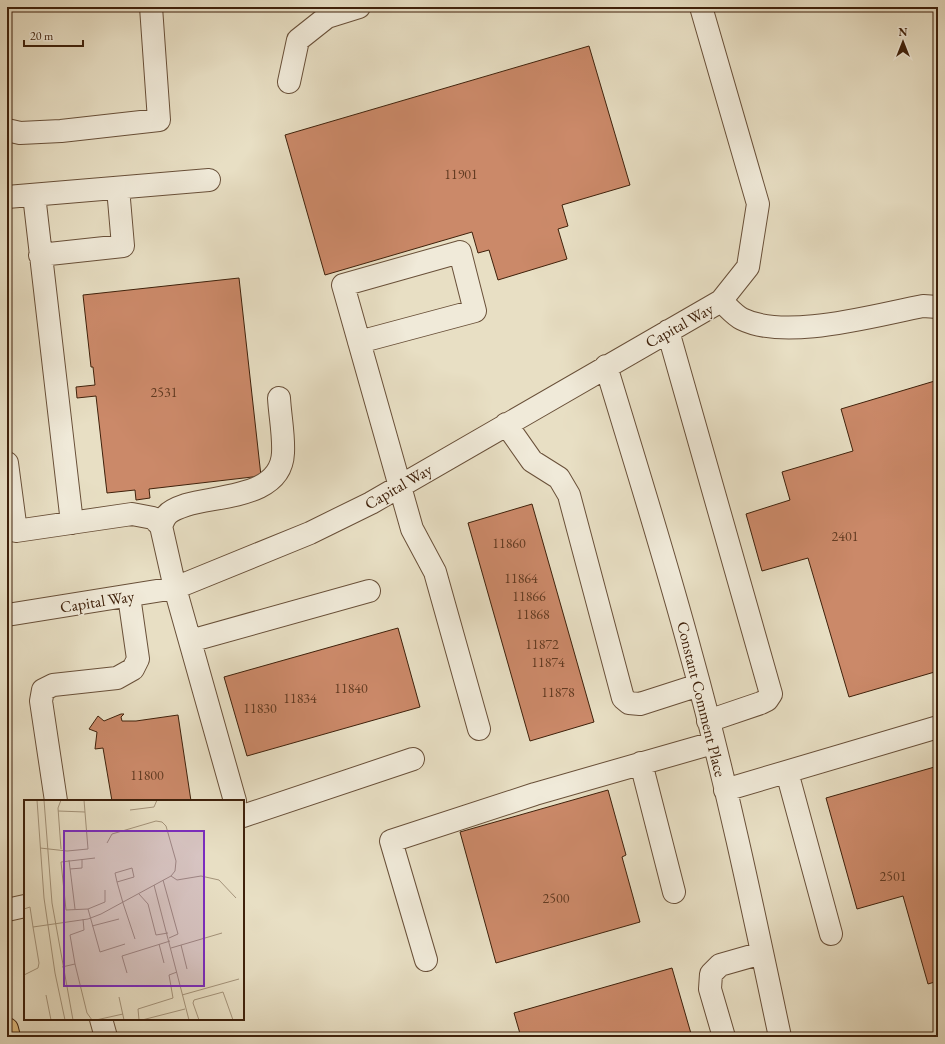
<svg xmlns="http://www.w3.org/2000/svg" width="945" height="1044" font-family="'EB Garamond',serif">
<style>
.building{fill:#cb8969;stroke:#3f210b}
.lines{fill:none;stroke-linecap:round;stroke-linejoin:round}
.minor-casing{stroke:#695039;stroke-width:24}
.major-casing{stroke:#3f210b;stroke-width:24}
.minor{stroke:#f0ead9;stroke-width:22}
.major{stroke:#e4c082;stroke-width:22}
.labels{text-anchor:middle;stroke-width:3;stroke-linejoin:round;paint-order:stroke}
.number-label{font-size:14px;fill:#623b22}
.street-label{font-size:16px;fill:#3f210b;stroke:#f0ead9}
.inset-road{fill:none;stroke:#a4937a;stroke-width:1}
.view{fill:#7b2cbf;fill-opacity:0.15;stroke:#7b2cbf;stroke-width:2}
.inset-edge{fill:none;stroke:#3f210b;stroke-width:2}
</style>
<rect width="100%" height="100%" fill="#e8dfc4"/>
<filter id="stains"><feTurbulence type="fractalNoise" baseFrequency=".005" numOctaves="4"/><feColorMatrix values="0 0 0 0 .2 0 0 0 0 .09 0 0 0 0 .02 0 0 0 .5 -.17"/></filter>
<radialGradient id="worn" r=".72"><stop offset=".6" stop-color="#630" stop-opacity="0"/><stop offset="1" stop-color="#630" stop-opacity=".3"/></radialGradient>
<path class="building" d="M 589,46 L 630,185 L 562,205 L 568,226 L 558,229 L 567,259 L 498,280 L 489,250 L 478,253 L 472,232 L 325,275 L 285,135 Z
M 239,278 L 261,476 L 149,489 L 150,498 L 136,500 L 135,490 L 107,493 L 96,396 L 77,398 L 76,387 L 95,385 L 93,367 L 91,367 L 83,295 Z
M 938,380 L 938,671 L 849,697 L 808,558 L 762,571 L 746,514 L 790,500 L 782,472 L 853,451 L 841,409 Z
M 532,504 L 594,722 L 530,741 L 468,523 Z
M 398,628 L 420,707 L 247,756 L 224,677 Z
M 121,714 L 124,714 L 121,717 L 122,721 L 136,721 L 178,715 L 191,801 L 112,801 L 103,748 L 95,749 L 97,732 L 89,729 L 98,716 L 104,721 Z
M 938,766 L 938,981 L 928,984 L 903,896 L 857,909 L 826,798 Z
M 608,790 L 626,855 L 622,857 L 640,922 L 496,963 L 460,832 Z
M 672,968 L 692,1037 L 521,1037 L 514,1013 Z"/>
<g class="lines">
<defs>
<path id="minor" d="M 289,82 L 298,40 L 327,17 L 359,7
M 7,130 L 20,133 L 61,131 L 159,120 L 151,7
M 34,195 L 72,523
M 7,197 L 209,180
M 40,255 L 123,246 L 118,188
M 721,301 C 727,306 734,315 742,319 C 786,341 875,315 923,306 L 938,307
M 668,331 L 771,694 L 767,700 L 761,703 L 708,721
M 359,342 L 475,311 L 460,252 L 343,285 L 412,529 L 435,572 L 479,729
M 606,366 C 635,462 665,557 691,654 C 726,780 753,909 780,1037
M 506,424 L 532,461 L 559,478 L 569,495 L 623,698 L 629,703 L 640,704 L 699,685
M 7,463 L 16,531 L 132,514 L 153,518 L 161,526 L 175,588 L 235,801
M 161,526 C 163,522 164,518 167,515 C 171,510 180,507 186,505 C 218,495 281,498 283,453 C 284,435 280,416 279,398
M 7,615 L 175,588 L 310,533 L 371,503 L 721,301 L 748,267 L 758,204 L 701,7
M 190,641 L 369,591
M 641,763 L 674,892
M 787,772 L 831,934
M 725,790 L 938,727
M 56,801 L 41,701 L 43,690 L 53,685 L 117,678 L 133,669 L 138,659 L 129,596
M 243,816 L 413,759
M 7,910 L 25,906
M 426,960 L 391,841 L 535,794 L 713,743
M 101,1019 L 106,1037
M 724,1037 L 710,989 L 711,974 L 720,965 L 762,953"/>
<path id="major" d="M 7,1029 L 9,1037"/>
</defs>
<use href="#minor" class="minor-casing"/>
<use href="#major" class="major-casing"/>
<use href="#minor" class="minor"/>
<use href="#major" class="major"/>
</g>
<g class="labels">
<g class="number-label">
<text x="461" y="179">11901</text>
<text x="164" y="397">2531</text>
<text x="845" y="541">2401</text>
<text x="509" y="548">11860</text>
<text x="521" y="583">11864</text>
<text x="529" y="601">11866</text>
<text x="533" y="619">11868</text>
<text x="542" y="649">11872</text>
<text x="548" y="667">11874</text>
<text x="351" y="693">11840</text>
<text x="558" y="697">11878</text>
<text x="300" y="703">11834</text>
<text x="260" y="713">11830</text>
<text x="147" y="780">11800</text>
<text x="893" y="881">2501</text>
<text x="556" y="903">2500</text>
</g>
<g class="street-label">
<text transform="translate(679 325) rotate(-29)" y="6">Capital Way</text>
<text transform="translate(398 486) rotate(-30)" y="6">Capital Way</text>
<text transform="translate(97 601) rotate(-9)" y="6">Capital Way</text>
<text transform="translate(702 699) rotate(76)" y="6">Constant Comment Place</text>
</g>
</g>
<g transform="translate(24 800)">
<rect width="220" height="220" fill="#e8dfc4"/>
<path class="inset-road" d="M 13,0 L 20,98 L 31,173 L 41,220M 20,0 L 28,103 L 49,220M 106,10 L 130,7 L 133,0M 34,11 L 61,12M 16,48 L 43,51 L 64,49 L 60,0M 37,49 L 34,8 L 37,0M 71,58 L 37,62 L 42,110 L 64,109 L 76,152 L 101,144M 45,60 L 51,109M 46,69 L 58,68 L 58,59M 147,76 L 153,80 L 177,76 L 195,80 L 212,98M 139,80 L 154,134 L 145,138M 93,82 L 110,77 L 108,68 L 91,73 L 93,82 L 99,103 L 111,139M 130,85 L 165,220M 115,94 L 124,104 L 132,135 L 144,133M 0,109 L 6,107 L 9,127M 64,109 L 81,102 L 81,90M 68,126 L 95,119M 135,144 L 140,163M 157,145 L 163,169M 147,148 L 198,133M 51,164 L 63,213 L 68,220M 38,167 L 51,164 L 46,135 L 60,130 L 59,119M 103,173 L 98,156 L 146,141M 0,175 L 14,168 L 15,163 L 9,127 L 64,119 L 77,114 L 147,76 L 151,71 L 152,61 L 142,26 L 138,22 L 132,21 L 88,34 L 83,43M 22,195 L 27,220M 158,195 L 215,179M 95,197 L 100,220M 72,220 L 99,214M 115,220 L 114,209 L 149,198 L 145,175 L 153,172M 118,220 L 161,209M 175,220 L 169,203 L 170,200 L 199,192 L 209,220"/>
<path class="view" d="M 40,31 L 180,31 L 180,186 L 40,186 Z"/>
<rect width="220" height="220" class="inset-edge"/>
</g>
<rect width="945" height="1044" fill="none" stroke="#e8dfc4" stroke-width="24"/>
<rect x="8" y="8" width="929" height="1028" fill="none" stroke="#3f210b" stroke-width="2"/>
<rect x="12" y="12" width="921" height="1020" fill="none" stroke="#3f210b"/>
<g transform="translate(903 42)" stroke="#f0ead9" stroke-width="3" paint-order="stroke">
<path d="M0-3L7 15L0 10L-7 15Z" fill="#3f210b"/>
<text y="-6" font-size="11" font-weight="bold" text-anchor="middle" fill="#3f210b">N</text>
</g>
<path d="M24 40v6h59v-6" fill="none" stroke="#3f210b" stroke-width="2"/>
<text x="30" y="40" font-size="12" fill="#3f210b" stroke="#f0ead9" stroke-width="3" paint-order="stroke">20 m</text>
<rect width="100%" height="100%" filter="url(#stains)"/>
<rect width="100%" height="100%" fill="url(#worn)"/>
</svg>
